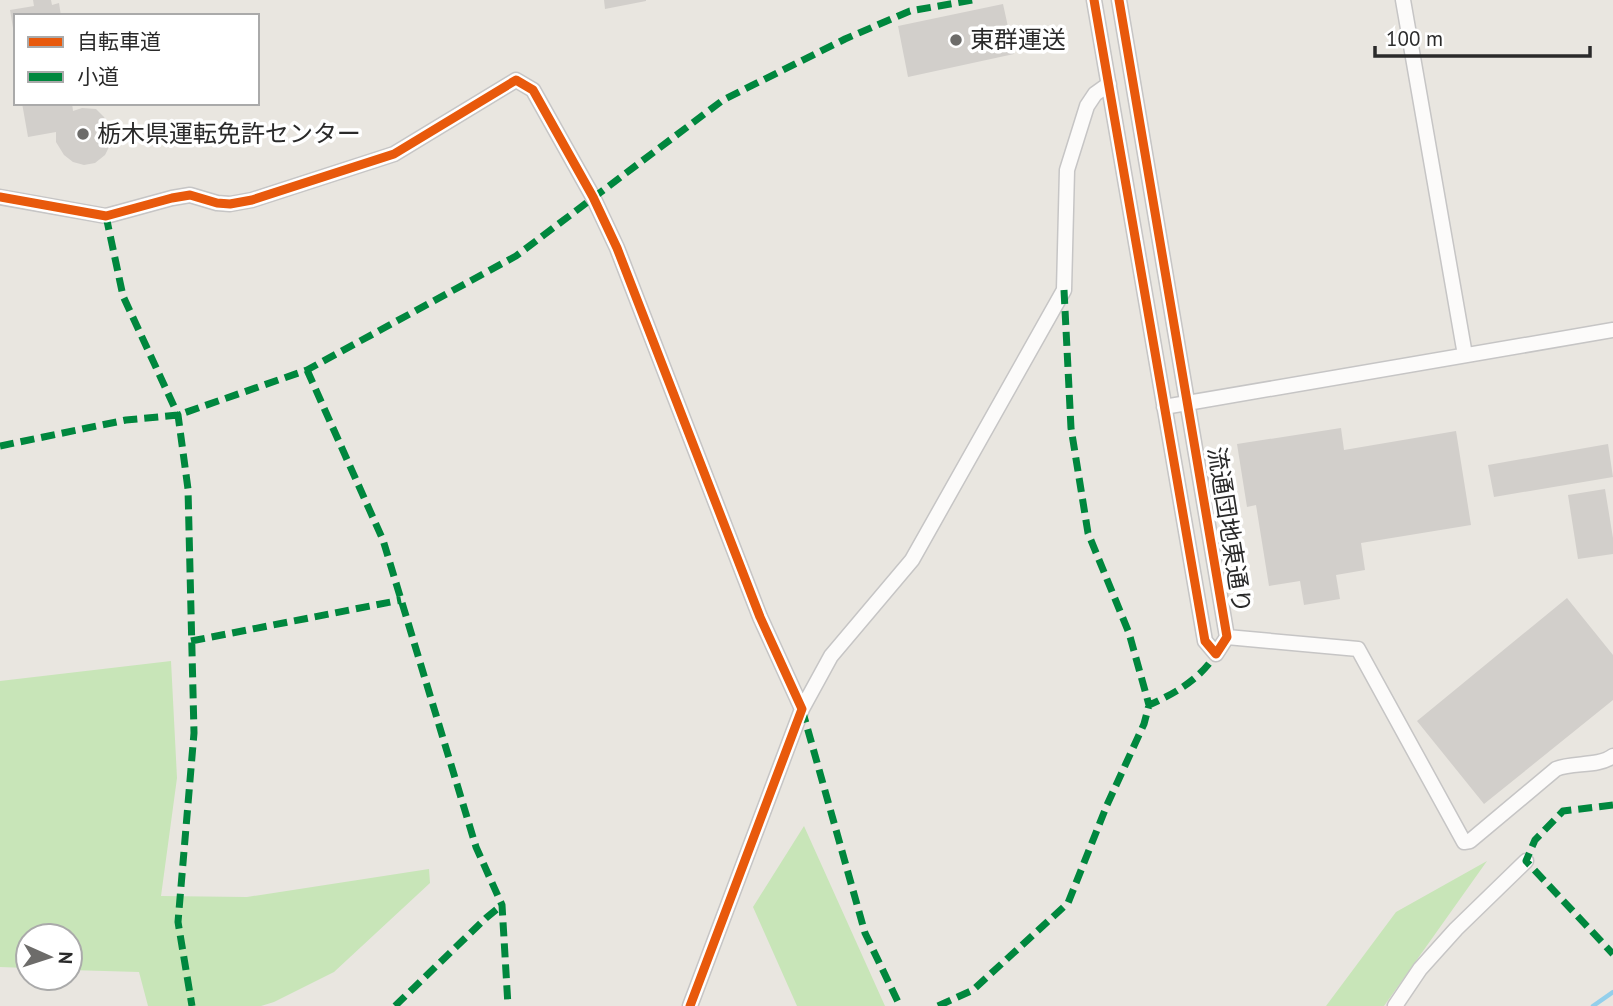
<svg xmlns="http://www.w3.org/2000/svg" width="1613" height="1006" font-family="'PT Sans','Noto Sans JP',sans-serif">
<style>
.green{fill:#c8e5b8}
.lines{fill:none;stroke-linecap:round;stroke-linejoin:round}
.stream{stroke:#93cfeb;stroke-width:4.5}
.building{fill:#d2cfcb}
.minor-casing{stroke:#c6c5c5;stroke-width:17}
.minor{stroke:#fcfbfa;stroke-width:14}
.quiet{stroke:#00873e;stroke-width:7;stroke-dasharray:14 7;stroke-linecap:butt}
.cycleway-casing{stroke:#fff;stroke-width:13}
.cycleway{stroke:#e8590c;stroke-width:9}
.poi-dot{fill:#6d6c6a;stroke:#fff;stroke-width:2.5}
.labels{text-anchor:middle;stroke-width:7;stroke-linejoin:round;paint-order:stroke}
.poi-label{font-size:24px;fill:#2a2a2a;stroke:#fff;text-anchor:start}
.street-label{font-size:24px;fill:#2a2a2a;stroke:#fff}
</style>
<rect width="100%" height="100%" fill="#e9e6e0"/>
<path class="green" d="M 171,661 L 177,778 L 161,896 L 247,897 L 429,869 L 430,883 L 334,972 L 274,1002 L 261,1006 L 148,1006 L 139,972 L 70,970 L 70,936 L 28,936 L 28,968 L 0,967 L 0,681 Z
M 804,826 L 885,1006 L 797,1006 L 753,907 Z
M 1487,861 L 1384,1006 L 1326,1006 L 1396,912 Z"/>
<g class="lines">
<path class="stream" d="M 1593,1006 L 1613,992"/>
</g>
<path class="building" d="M 33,0 L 51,0 L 52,5 L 59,3 L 61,16 L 16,16 L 14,34 L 10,10 L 34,6 Z
M 604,0 L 646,0 L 646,1 L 605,9 Z
M 1003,4 L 1014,54 L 908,77 L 898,26 Z
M 22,103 L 72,103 L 73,111 L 82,108 L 96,109 L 104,117 L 111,130 L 111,143 L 105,155 L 95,163 L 84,165 L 73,162 L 64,155 L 56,142 L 56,132 L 28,137 Z
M 1341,428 L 1344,450 L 1456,431 L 1471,525 L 1361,543 L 1365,570 L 1336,575 L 1340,599 L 1304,605 L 1300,581 L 1269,586 L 1256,505 L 1247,507 L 1237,444 Z
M 1608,444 L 1613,477 L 1494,497 L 1488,465 Z
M 1605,489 L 1613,538 L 1613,554 L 1578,559 L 1568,495 Z
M 1567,598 L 1613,655 L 1613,700 L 1484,804 L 1417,721 Z"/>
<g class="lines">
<defs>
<path id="minor" d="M 1094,0 L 1205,641 L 1216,654 L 1227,637 L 1119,0
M 1403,0 L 1465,355
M 0,197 L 106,216 L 172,198 L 190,195 L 217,203 L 230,204 L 252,200 L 394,154 L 516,80 L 533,90 L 593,197 L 617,248 L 760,617 L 802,709 L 690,1006
M 1164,407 L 1613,330
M 1227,637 L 1358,649 L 1464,842 L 1470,841 L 1556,769 C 1573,762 1598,767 1613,756
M 802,709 L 831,656 L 912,560 L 1064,290 L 1067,170 L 1087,106 L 1095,94 L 1109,84
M 1395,1006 L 1420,969 L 1456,929 L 1526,861"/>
</defs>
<use href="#minor" class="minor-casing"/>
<use href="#minor" class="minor"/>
<path class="quiet" d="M 106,216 L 123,296 L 178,415 L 188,489 L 194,733 L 178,922 L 192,1006
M 1064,290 L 1071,428 L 1088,533 L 1129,633 L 1149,705
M 307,370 L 383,540 L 476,847 L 502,905 L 508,1006
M 0,446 L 126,420 L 178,415 L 307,370 L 516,256 L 723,100 L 845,39 L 910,11 L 973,0
M 191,641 L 401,600
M 802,709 L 865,933 L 900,1006
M 1613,805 L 1563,811 L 1535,840 L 1526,861 L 1613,954
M 395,1006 L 486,918 L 502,905
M 938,1006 L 973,990 L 1068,903 L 1107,805 L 1144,724 L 1149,705 C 1176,693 1200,679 1216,654"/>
<defs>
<path id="cycleway" d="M 1094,0 L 1205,641 L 1216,654 L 1227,637 L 1119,0
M 0,197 L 106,216 L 172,198 L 190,195 L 217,203 L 230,204 L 252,200 L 394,154 L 516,80 L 533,90 L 593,197 L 617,248 L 760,617 L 802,709 L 690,1006"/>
</defs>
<use href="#cycleway" class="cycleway-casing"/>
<use href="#cycleway" class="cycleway"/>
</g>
<g class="poi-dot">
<circle cx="956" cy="40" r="7"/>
<circle cx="83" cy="134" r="7"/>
</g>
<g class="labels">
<g class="poi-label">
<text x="970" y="48">東群運送</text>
<text x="97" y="142">栃木県運転免許センター</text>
</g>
<g class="street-label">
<text transform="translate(1229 530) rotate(81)" y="8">流通団地東通り</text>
</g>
</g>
<rect x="14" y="14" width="245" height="91" fill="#ffffff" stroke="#aaaaaa" stroke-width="2"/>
<rect x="28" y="37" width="35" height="10" fill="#e8590c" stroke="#aaaaaa" stroke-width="2"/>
<text x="77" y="49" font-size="21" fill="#2a2a2a">自転車道</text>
<rect x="28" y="72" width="35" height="10" fill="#00873e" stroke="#aaaaaa" stroke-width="2"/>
<text x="77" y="84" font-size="21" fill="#2a2a2a">小道</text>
<g transform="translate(49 957) rotate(93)"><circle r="33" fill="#ffffff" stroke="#aaaaaa" stroke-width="2"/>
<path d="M0-5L12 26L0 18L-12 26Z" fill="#6d6c6a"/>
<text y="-10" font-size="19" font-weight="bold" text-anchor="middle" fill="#2a2a2a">N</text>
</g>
<path d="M1375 46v10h215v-10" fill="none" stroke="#2a2a2a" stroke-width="3.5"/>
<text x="1386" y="46" font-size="21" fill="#2a2a2a" stroke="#ffffff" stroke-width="5" paint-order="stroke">100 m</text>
</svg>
